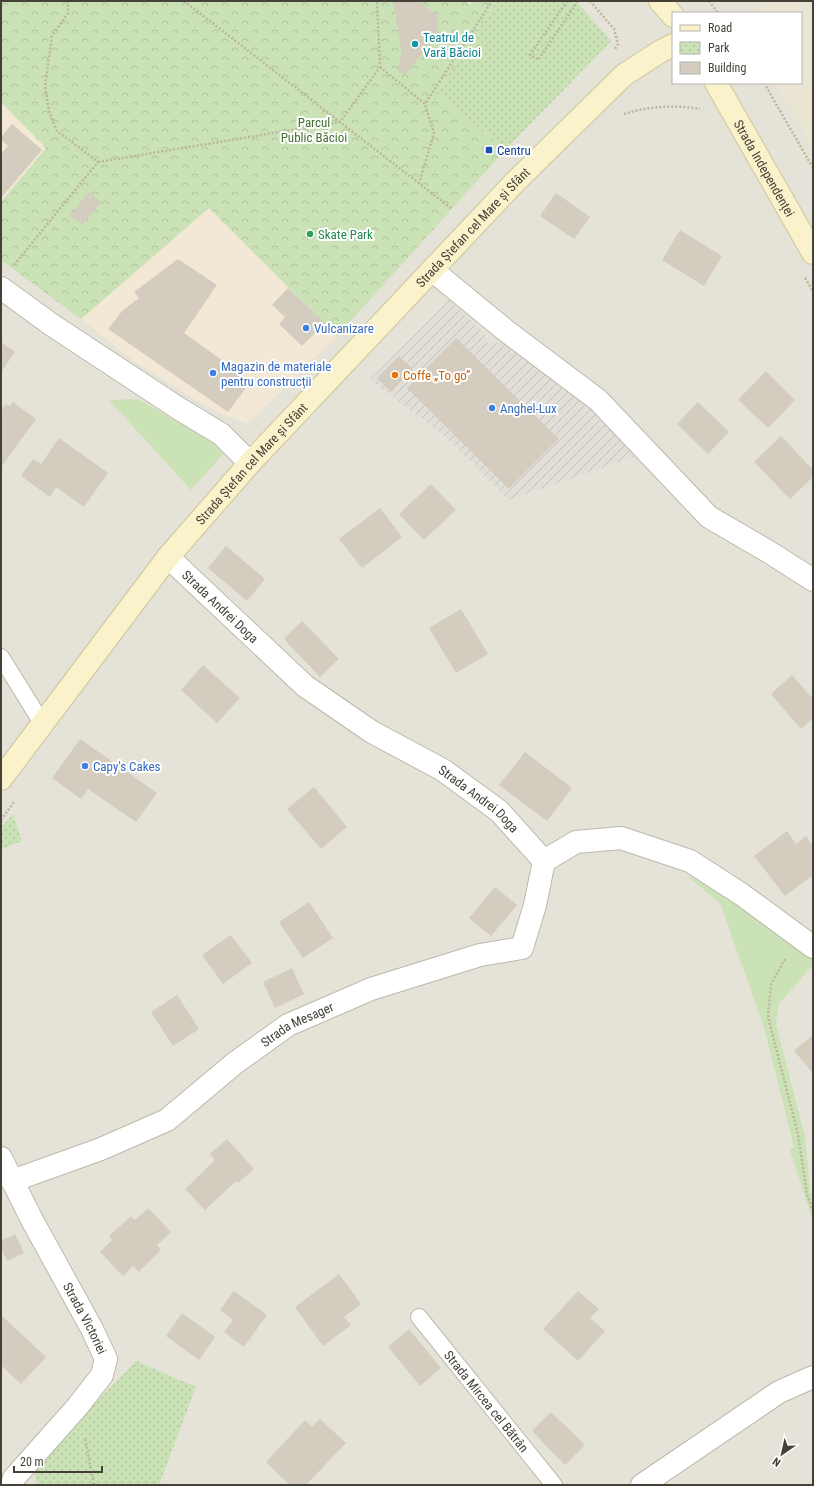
<svg xmlns="http://www.w3.org/2000/svg" width="814" height="1486" font-family="'Roboto Condensed',sans-serif">
<style>
.residential{fill:#e5e2d7;fill-rule:evenodd}
.commercial{fill:#f2e8d5}
.industrial{fill:url(#industrial-furrows)}
.education{fill:#eae5d3}
.grass{fill:#cae2b5}
.forest{fill:url(#forest-crowns)}
.park{fill:url(#park-dots)}
.building{fill:#d3ccbf}
.lines{fill:none;stroke-linecap:round;stroke-linejoin:round}
.service-casing{stroke:#bdb8ac;stroke-width:18}
.minor-casing{stroke:#bdb8ac;stroke-width:24}
.secondary-casing{stroke:#cdc59c;stroke-width:24}
.path{stroke:#bdb59e;stroke-width:2.5;stroke-dasharray:2 2;stroke-linecap:butt}
.service{stroke:#fff;stroke-width:16}
.minor{stroke:#fff;stroke-width:22}
.secondary{stroke:#f9f2cb;stroke-width:22}
.culture-dot{fill:#0f9aa8;stroke:#fff;stroke-width:1.5}
.transit-dot{fill:#1a4fb4;stroke:#fff;stroke-width:1.5}
.leisure-dot{fill:#2e9e5b;stroke:#fff;stroke-width:1.5}
.shop-dot{fill:#3f7fe0;stroke:#fff;stroke-width:1.5}
.food-dot{fill:#e8710a;stroke:#fff;stroke-width:1.5}
.labels{text-anchor:middle;stroke-width:4;stroke-linejoin:round;paint-order:stroke}
.culture-label{font-size:13px;fill:#0d838f;stroke:#fff;text-anchor:start}
.park-label{font-size:13px;fill:#437031;stroke:#fff}
.transit-label{font-size:13px;fill:#164399;stroke:#fff;text-anchor:start}
.street-label{font-size:13px;fill:#454137;stroke:#fff}
.leisure-label{font-size:13px;fill:#27864d;stroke:#fff;text-anchor:start}
.shop-label{font-size:13px;fill:#366cbe;stroke:#fff;text-anchor:start}
.food-label{font-size:13px;fill:#c56008;stroke:#fff;text-anchor:start}
</style>
<defs>
<pattern id="industrial-furrows" width="10" height="10" patternUnits="userSpaceOnUse"><rect width="10" height="10" fill="#e2dfd9"/><path d="M-1 1l2-2M0 10L10 0M9 11l2-2" fill="none" stroke="#c3c1bb"/></pattern>
<pattern id="forest-crowns" width="20" height="18" patternUnits="userSpaceOnUse"><rect width="20" height="18" fill="#cae2b5"/><path d="M2 6a3 3 0 1 1 6 0M12 15a3 3 0 1 1 6 0" fill="none" stroke="#afc39c"/></pattern>
<pattern id="park-dots" width="8" height="8" patternUnits="userSpaceOnUse"><rect width="8" height="8" fill="#cae2b5"/><path d="M2 2h.1M6 6h.1" fill="none" stroke="#afc39c" stroke-width="1.8" stroke-linecap="round"/></pattern>
</defs>
<rect width="100%" height="100%" fill="#f2f0e8"/>
<path class="residential" d="M 1,1 L 813,1 L 813,1485 L 1,1485 ZM 673,13 L 801,13 L 801,83 L 673,83 Z"/>
<path class="commercial" d="M 1,102 L 46,148 L 1,202 Z
M 209,208 L 337,336 L 247,424 L 211,409 L 132,360 L 81,319 Z"/>
<path class="industrial" d="M 449,299 L 485,334 L 489,343 L 508,343 L 584,400 L 639,455 L 509,500 L 446,437 L 370,380 Z"/>
<path class="education" d="M 766,1 L 813,1 L 813,149 L 775,83 L 801,83 L 801,13 L 755,13 Z"/>
<path class="grass" d="M 138,399 L 214,443 L 223,454 L 191,490 L 109,400 Z
M 687,876 L 722,890 L 813,959 L 813,965 L 778,1005 L 776,1024 L 805,1137 L 810,1190 L 813,1197 L 813,1221 L 790,1150 L 794,1147 L 763,1024 L 720,903 Z"/>
<path class="forest" d="M 1,1 L 465,1 L 469,5 L 473,1 L 497,1 L 437,93 L 506,149 L 337,336 L 209,208 L 81,319 L 1,260 L 1,202 L 46,148 L 1,102 Z"/>
<path class="park" d="M 497,1 L 576,1 L 611,41 L 506,149 L 437,93 Z
M 13,814 L 22,841 L 1,849 L 1,828 Z
M 136,1361 L 196,1387 L 159,1485 L 37,1485 L 35,1474 L 47,1453 Z"/>
<path class="building" d="M 393,1 L 419,1 L 438,16 L 437,34 L 405,75 L 397,71 L 402,53 Z
M 12,124 L 42,150 L 1,198 L 1,154 L 8,146 L 1,140 L 1,137 Z
M 89,192 L 101,202 L 82,225 L 70,215 Z
M 556,193 L 590,217 L 574,239 L 540,216 Z
M 680,230 L 722,256 L 704,286 L 662,260 Z
M 178,259 L 217,285 L 184,333 L 251,381 L 228,412 L 108,329 L 123,310 L 139,298 L 134,292 Z
M 288,288 L 325,323 L 302,346 L 279,324 L 285,317 L 272,305 Z
M 456,338 L 559,439 L 509,489 L 407,388 Z
M 1,342 L 15,352 L 1,372 Z
M 399,356 L 413,369 L 391,392 L 377,378 Z
M 766,371 L 795,400 L 768,428 L 738,400 Z
M 13,402 L 36,419 L 1,467 L 1,411 L 6,404 L 10,406 Z
M 698,402 L 729,432 L 708,454 L 677,424 Z
M 781,436 L 813,470 L 813,477 L 790,499 L 754,462 Z
M 59,438 L 108,473 L 84,507 L 56,487 L 50,497 L 21,476 L 33,459 L 41,464 Z
M 431,484 L 456,510 L 424,540 L 399,514 Z
M 380,508 L 402,537 L 362,568 L 339,539 Z
M 226,546 L 265,579 L 247,601 L 208,568 Z
M 461,609 L 488,654 L 456,673 L 429,628 Z
M 302,621 L 339,659 L 320,677 L 284,639 Z
M 203,665 L 240,698 L 217,723 L 181,690 Z
M 792,675 L 811,697 L 813,696 L 813,718 L 801,729 L 771,694 Z
M 80,739 L 157,793 L 136,822 L 88,789 L 81,799 L 52,778 Z
M 525,752 L 572,788 L 547,821 L 499,785 Z
M 314,787 L 347,827 L 321,849 L 287,809 Z
M 787,831 L 796,844 L 806,836 L 813,846 L 813,875 L 785,896 L 754,856 Z
M 495,887 L 517,905 L 491,936 L 469,918 Z
M 309,902 L 333,938 L 303,958 L 279,922 Z
M 231,935 L 252,963 L 223,984 L 202,955 Z
M 292,968 L 304,994 L 275,1008 L 263,982 Z
M 177,995 L 199,1029 L 173,1046 L 151,1012 Z
M 813,1035 L 813,1073 L 794,1051 Z
M 227,1139 L 254,1169 L 238,1183 L 236,1181 L 205,1210 L 185,1189 L 215,1160 L 210,1154 Z
M 148,1208 L 171,1232 L 157,1245 L 161,1250 L 139,1272 L 133,1266 L 123,1276 L 100,1252 L 112,1240 L 109,1236 L 131,1216 L 135,1220 Z
M 15,1234 L 24,1253 L 7,1261 L 1,1248 L 1,1241 Z
M 339,1274 L 361,1304 L 344,1317 L 351,1325 L 323,1346 L 295,1307 Z
M 234,1291 L 267,1315 L 244,1347 L 224,1332 L 233,1320 L 220,1310 Z
M 578,1291 L 599,1309 L 590,1318 L 605,1331 L 578,1361 L 543,1329 Z
M 182,1313 L 215,1337 L 199,1360 L 166,1336 Z
M 1,1315 L 46,1357 L 21,1384 L 1,1365 Z
M 409,1329 L 441,1368 L 420,1386 L 388,1347 Z
M 551,1412 L 585,1445 L 565,1465 L 532,1431 Z
M 320,1419 L 346,1443 L 306,1485 L 290,1485 L 266,1462 L 305,1420 L 312,1427 Z"/>
<g class="lines">
<defs>
<g id="service">
<path d="M 1,657 L 42,723"/>
<path id="s1" d="M 419,1317 L 554,1485"/>
</g>
<g id="minor">
<path d="M 432,270 L 505,330 L 598,400 L 709,517 L 769,552 L 813,580"/>
<path d="M 1,288 L 52,325 L 178,408 L 221,434 L 250,463"/>
<path id="s2" d="M 168,557 L 305,686 L 372,732 L 443,770 L 499,811 L 544,861"/>
<path d="M 544,861 L 576,842 L 621,838 L 690,861 L 741,894 L 813,947"/>
<path id="s3" d="M 1,1158 L 32,1220 L 92,1329 L 106,1359 L 102,1375 L 78,1406 L 14,1478 L 12,1485"/>
<path id="s4" d="M 12,1181 L 101,1149 L 167,1120 L 235,1063 L 288,1025 L 371,989 L 480,955 L 522,948 L 535,905 L 544,861"/>
<path d="M 642,1485 L 779,1392 L 813,1377"/>
</g>
<g id="secondary">
<path d="M 660,1 L 673,16"/>
<path id="s5" d="M 716,83 L 813,253"/>
<path id="s6" d="M 1,779 L 168,557 L 250,463 L 515,182 L 624,75 L 661,51 L 673,45"/>
</g>
</defs>
<use href="#service" class="service-casing"/>
<use href="#minor" class="minor-casing"/>
<use href="#secondary" class="secondary-casing"/>
<path class="path" d="M 184,1 L 452,209
M 567,1 L 530,55 L 538,60 L 578,1
M 590,1 L 614,29 L 618,44 L 615,49
M 709,1 L 718,13
M 380,67 L 425,104 L 492,1
M 764,83 L 813,168
M 624,114 C 648,106 676,105 700,109
M 98,162 L 340,122 L 380,67 L 377,1
M 419,184 L 434,133 L 425,104
M 14,265 L 98,162 L 57,131 L 49,111 L 45,86 L 52,36 L 68,13 L 68,1
M 805,278 L 813,291
M 1,820 L 14,802
M 785,959 L 771,984 L 768,1017 L 798,1134 L 807,1194 L 813,1211
M 85,1439 L 94,1485"/>
<use href="#service" class="service"/>
<use href="#minor" class="minor"/>
<use href="#secondary" class="secondary"/>
</g>
<circle class="culture-dot" cx="415" cy="44" r="4"/>
<rect class="transit-dot" x="485" y="146" width="8" height="8" rx="2"/>
<circle class="leisure-dot" cx="310" cy="234" r="4"/>
<g class="shop-dot">
<circle cx="306" cy="328" r="4"/>
<circle cx="213" cy="373" r="4"/>
<circle cx="492" cy="408" r="4"/>
<circle cx="85" cy="766" r="4"/>
</g>
<circle class="food-dot" cx="395" cy="375" r="4"/>
<g class="labels">
<g class="culture-label">
<text x="423" y="42">Teatrul de<tspan x="423" dy="15">Vară Băcioi</tspan></text>
</g>
<g class="park-label">
<text x="314" y="127">Parcul<tspan x="314" dy="15">Public Băcioi</tspan></text>
</g>
<g class="transit-label">
<text x="497" y="155">Centru</text>
</g>
<g class="street-label">
<text dy="5" stroke="none"><textPath href="#s5" startOffset="98">Strada Independenței</textPath></text>
<text dy="5" stroke="none"><textPath href="#s6" startOffset="727">Strada Ștefan cel Mare și Sfânt</textPath></text>
<text dy="5" stroke="none"><textPath href="#s6" startOffset="403">Strada Ștefan cel Mare și Sfânt</textPath></text>
<text dy="5" stroke="none"><textPath href="#s2" startOffset="72">Strada Andrei Doga</textPath></text>
<text dy="5" stroke="none"><textPath href="#s2" startOffset="396">Strada Andrei Doga</textPath></text>
<text dy="5" stroke="none"><textPath href="#s4" startOffset="329">Strada Mesager</textPath></text>
<text dy="5" stroke="none"><textPath href="#s3" startOffset="181">Strada Victoriei</textPath></text>
<text dy="5" stroke="none"><textPath href="#s1" startOffset="108">Strada Mircea cel Bătrân</textPath></text>
</g>
<g class="leisure-label">
<text x="318" y="239">Skate Park</text>
</g>
<g class="shop-label">
<text x="314" y="333">Vulcanizare</text>
<text x="221" y="371">Magazin de materiale<tspan x="221" dy="15">pentru construcții</tspan></text>
<text x="500" y="413">Anghel-Lux</text>
<text x="93" y="771">Capy's Cakes</text>
</g>
<g class="food-label">
<text x="403" y="380">Coffe „To go”</text>
</g>
</g>
<rect width="814" height="1486" fill="none" stroke="#454137" stroke-width="4"/>
<rect x="672" y="12" width="130" height="72" fill="#ffffff" stroke="#b5b3af"/>
<rect x="680" y="25" width="20" height="6" fill="#f9f2cb" stroke="#b5b3af"/>
<text x="708" y="32" font-size="12" fill="#454137">Road</text>
<rect x="680" y="42" width="20" height="12" fill="url(#park-dots)" stroke="#b5b3af"/>
<text x="708" y="52" font-size="12" fill="#454137">Park</text>
<rect x="680" y="62" width="20" height="12" fill="#d3ccbf" stroke="#b5b3af"/>
<text x="708" y="72" font-size="12" fill="#454137">Building</text>
<g transform="translate(782 1454) rotate(214)" stroke="#ffffff" stroke-width="3" paint-order="stroke">
<path d="M0-3L7 15L0 10L-7 15Z" fill="#454137"/>
<text y="-6" font-size="11" font-weight="bold" text-anchor="middle" fill="#454137">N</text>
</g>
<path d="M14 1466v6h88v-6" fill="none" stroke="#454137" stroke-width="2"/>
<text x="20" y="1466" font-size="12" fill="#454137" stroke="#ffffff" stroke-width="3" paint-order="stroke">20 m</text>
</svg>
